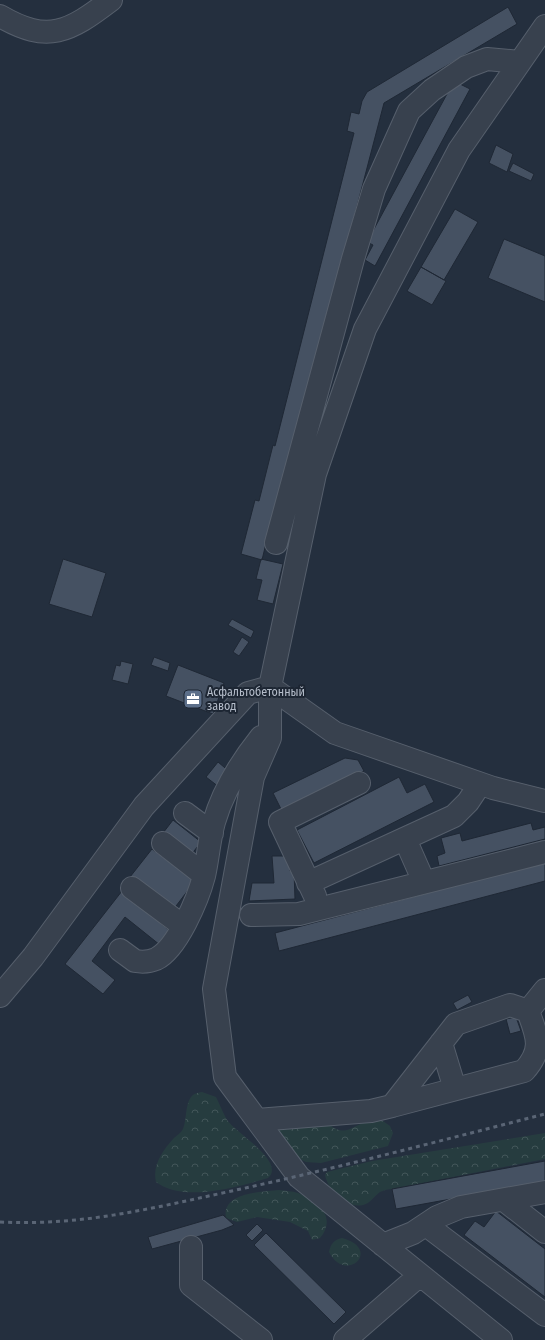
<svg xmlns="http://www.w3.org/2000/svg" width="545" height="1340" font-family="'Fira Sans Condensed',sans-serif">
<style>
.forest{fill:url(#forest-crowns)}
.building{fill:#455162;stroke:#1f2835}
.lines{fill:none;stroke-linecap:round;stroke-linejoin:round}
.minor-casing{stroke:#565f6c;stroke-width:24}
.minor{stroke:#38414e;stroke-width:22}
.rail{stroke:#5a6575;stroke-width:3;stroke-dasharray:4 4;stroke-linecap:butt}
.labels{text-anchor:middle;stroke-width:4;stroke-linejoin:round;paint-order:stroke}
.poi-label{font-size:12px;fill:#b4bcc9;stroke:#1d2633;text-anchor:start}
</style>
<defs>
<pattern id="forest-crowns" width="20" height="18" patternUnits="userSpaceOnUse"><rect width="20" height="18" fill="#263c3f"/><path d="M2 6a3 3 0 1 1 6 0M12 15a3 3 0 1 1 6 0" fill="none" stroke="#435659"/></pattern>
</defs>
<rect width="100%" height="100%" fill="#242f3e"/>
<path class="forest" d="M 202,1092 L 216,1097 C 220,1105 223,1113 227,1120 C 237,1134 286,1162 268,1178 C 237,1187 183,1203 156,1182 C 152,1165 163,1150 174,1138 C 177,1135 181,1133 183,1129 C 187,1119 185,1105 191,1097 C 194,1093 197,1093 202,1092 Z
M 371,1120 L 383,1121 L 390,1126 L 393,1133 L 388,1146 L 321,1163 L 306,1162 L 288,1154 L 261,1122 L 325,1121 C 346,1140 349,1126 371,1120 Z
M 545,1133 L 545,1159 L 392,1189 C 389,1189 384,1190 380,1192 C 374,1196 371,1203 363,1205 C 346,1209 328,1190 325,1175 L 327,1172 L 372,1161 Z
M 279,1190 C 285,1191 292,1191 298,1193 C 319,1200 337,1218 320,1238 L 312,1240 L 308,1231 L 290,1222 L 257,1217 L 237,1222 L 226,1218 C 221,1192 262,1192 279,1190 Z
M 342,1238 C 383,1249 346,1285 329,1252 C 331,1243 334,1240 342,1238 Z"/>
<path class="building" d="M 508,7 L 517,24 L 384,103 L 293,451 L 275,506 L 262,560 L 241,554 L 255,500 L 259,501 L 273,445 L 275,446 L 354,133 L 347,131 L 351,112 L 359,114 L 362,101 L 367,92 Z
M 454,81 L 470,89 L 375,266 L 365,260 L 373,245 L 367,242 Z
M 496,145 L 513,154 L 507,172 L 489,163 Z
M 513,163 L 534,174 L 531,181 L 509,171 Z
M 455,209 L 478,222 L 444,280 L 421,267 Z
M 504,239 L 545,256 L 545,302 L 488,278 Z
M 421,267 L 446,281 L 432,305 L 407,291 Z
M 63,559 L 106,573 L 92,617 L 49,604 Z
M 261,559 L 283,564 L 273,604 L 257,600 L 262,580 L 256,579 Z
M 232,619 L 254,631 L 251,638 L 228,625 Z
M 242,637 L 249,642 L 239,656 L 233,652 Z
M 154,657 L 170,663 L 168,671 L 151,665 Z
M 121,661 L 133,664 L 128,684 L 112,680 L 116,665 L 120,666 Z
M 178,665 L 224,683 L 213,714 L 166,696 Z
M 345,758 L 358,760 L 364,771 L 282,811 L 273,793 Z
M 218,762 L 231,773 L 219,787 L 206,777 Z
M 399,777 L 407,793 L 425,784 L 434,802 L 314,863 L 297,830 Z
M 173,820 L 201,842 L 191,855 L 163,833 Z
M 531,823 L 533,830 L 545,827 L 545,839 L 439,866 L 437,856 L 445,853 L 441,838 L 460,833 L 462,841 Z
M 152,849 L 195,881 L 173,910 L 130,877 Z
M 272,856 L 290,856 L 290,871 L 294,871 L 295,899 L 249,901 L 252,883 L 274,883 Z
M 545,862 L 545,881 L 279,951 L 275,933 Z
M 122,891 L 170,931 L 160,945 L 125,917 L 92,961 L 115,980 L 103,994 L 65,964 Z
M 468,995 L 472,1002 L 457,1010 L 453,1003 Z
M 516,1017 L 521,1031 L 510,1034 L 506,1019 Z
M 545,1161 L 545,1182 L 396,1209 L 392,1189 Z
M 496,1211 L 545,1249 L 545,1297 L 464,1235 L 475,1221 L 484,1227 Z
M 223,1215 L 234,1225 L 222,1230 L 152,1249 L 148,1237 Z
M 257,1224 L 263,1230 L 252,1241 L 246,1235 Z
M 266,1233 L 346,1312 L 334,1324 L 254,1245 Z"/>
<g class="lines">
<defs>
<path id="minor" d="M 0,16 C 48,44 69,32 111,0
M 545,26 L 459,150 L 365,329 L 315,474 L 270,687 L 335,733 L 493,788 L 545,801
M 276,543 L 353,259 L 374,189 L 409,111 L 432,90 L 466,67 L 487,59 L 520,62
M 185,813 L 212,833
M 405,839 L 424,882
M 163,843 L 204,875
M 308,883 L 454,816 L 468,802 L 480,784
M 132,888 L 183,926
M 315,896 L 280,822 L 359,783
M 251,915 L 299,914 L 545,852
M 120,950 L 135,961 C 141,962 149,962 156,959 C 177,949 198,899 204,876 C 208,859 209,840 214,822 C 223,791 241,762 261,737
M 0,996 L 33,957 L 144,806 L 248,693 L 270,687 L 270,738 L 253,777 L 214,989 L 225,1077 L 299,1177 L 501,1340
M 528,1011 L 545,990
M 441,1043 L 455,1089
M 257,1120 L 371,1111 L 392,1106 L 524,1071 C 544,1049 537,1036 528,1011 L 510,1005 L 456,1024 L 392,1106
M 504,1200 L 545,1232
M 426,1225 L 545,1315
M 383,1245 L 413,1233 L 437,1217 L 461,1207 L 545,1192
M 191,1247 L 191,1285 L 261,1340
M 345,1340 L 420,1275"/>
</defs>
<use href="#minor" class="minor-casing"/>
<use href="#minor" class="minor"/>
<path class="rail" d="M 0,1222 C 81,1226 149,1209 227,1192 C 334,1169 439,1141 545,1114"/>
</g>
<defs>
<symbol id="office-square" viewBox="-11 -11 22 22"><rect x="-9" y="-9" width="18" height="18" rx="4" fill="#5c6f8a" stroke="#1d2633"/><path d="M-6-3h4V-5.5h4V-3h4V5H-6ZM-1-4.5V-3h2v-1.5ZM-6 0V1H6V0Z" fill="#fff"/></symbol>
</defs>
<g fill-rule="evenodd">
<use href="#office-square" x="182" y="688" width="22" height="22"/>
</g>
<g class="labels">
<g class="poi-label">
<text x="207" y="696">Асфальтобетонный<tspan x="207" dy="14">завод</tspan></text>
</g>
</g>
</svg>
